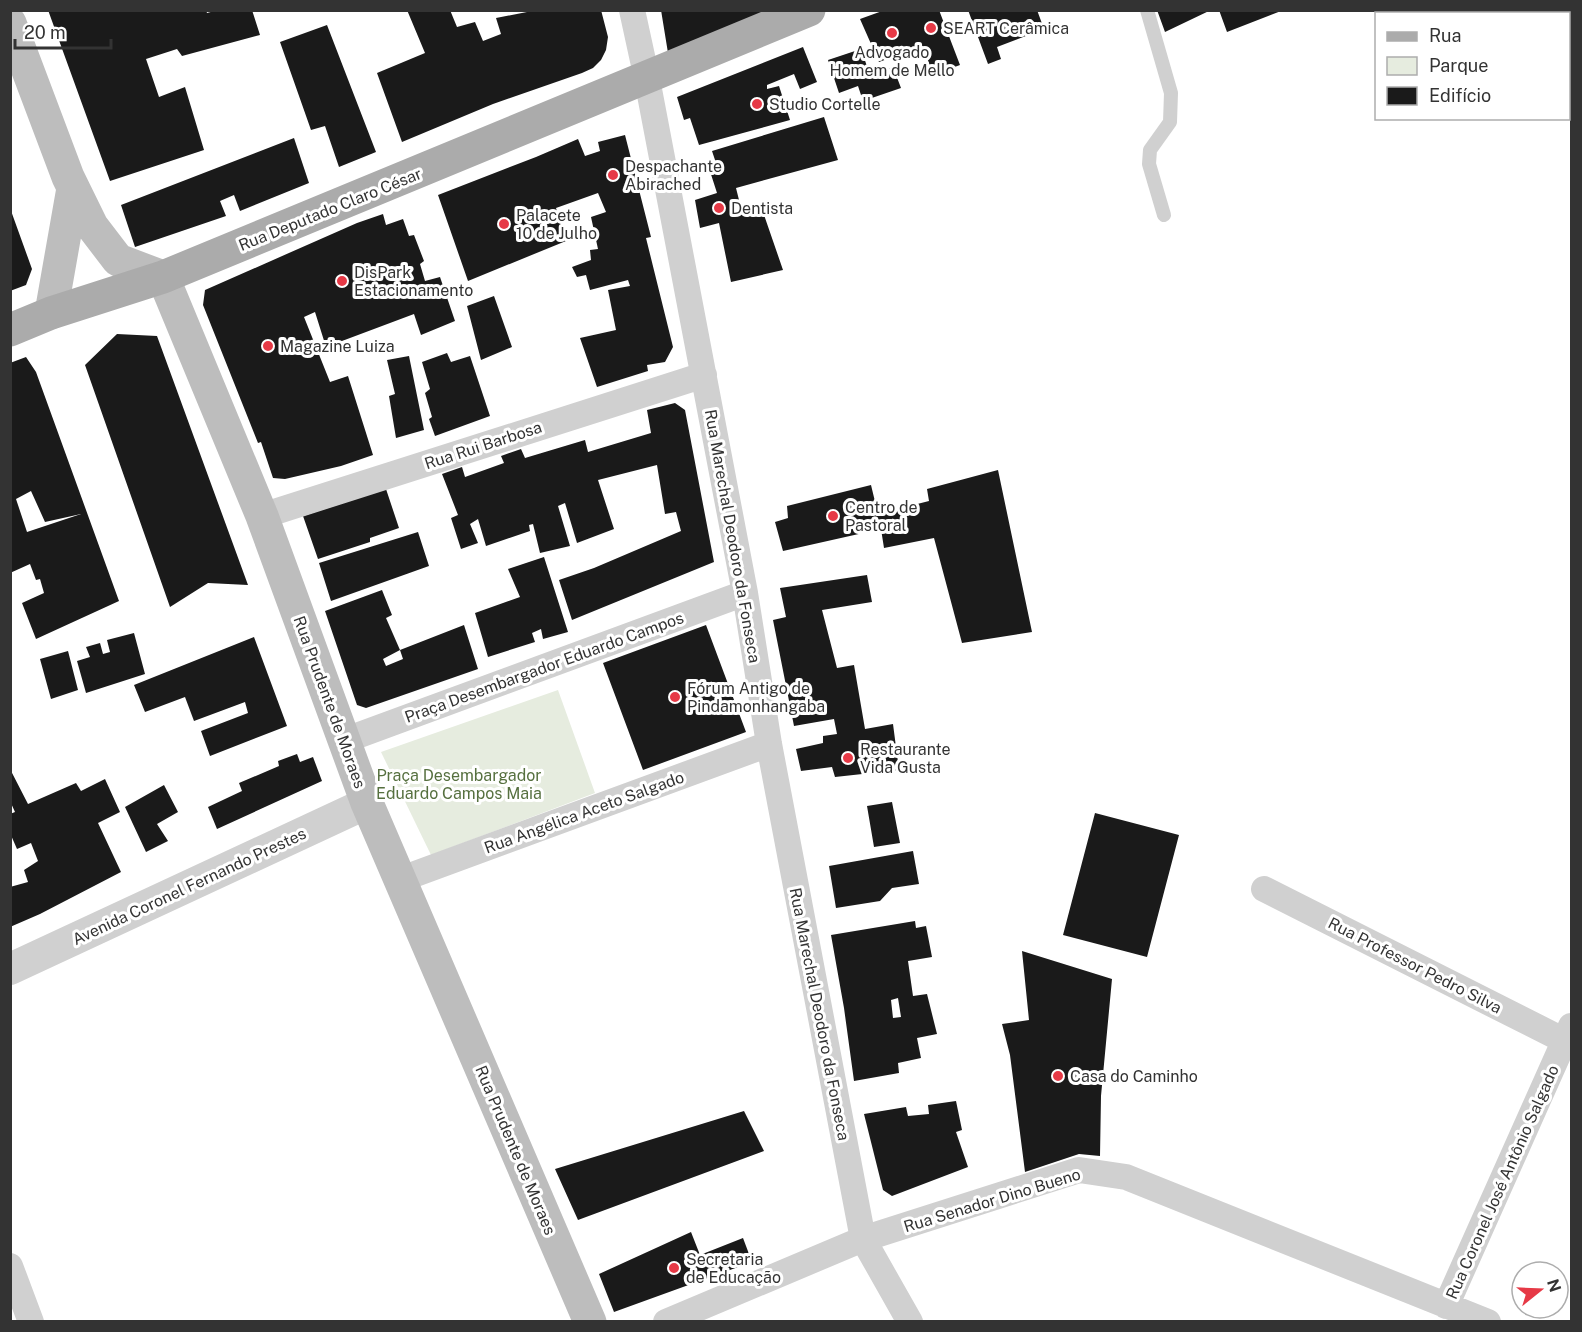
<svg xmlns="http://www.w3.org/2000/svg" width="1582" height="1332" font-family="'Public Sans',sans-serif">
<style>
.green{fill:#e6ecdf}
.building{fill:#1a1a1a;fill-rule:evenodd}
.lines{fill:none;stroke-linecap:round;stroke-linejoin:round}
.service{stroke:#d0d0d0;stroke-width:14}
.minor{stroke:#d0d0d0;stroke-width:26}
.tertiary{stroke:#d0d0d0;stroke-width:32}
.secondary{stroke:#bdbdbd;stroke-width:33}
.primary{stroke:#ababab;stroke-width:33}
.poi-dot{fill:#e63946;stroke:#fff;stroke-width:2}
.labels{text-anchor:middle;stroke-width:6;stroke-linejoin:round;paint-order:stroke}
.poi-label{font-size:16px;fill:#333;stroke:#fff;text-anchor:start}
.street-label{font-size:16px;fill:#333;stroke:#fff}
.park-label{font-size:16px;fill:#56703f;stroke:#fff}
</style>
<rect width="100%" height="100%" fill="#fff"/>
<path class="green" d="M 558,690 L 595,793 L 431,855 L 381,752 Z"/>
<path class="building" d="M 48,10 L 206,10 L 207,13 L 218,10 L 252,10 L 260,35 L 182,56 L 177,49 L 146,59 L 159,97 L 185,87 L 204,150 L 110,181 Z
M 407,10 L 450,10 L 457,27 L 475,22 L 483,41 L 501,34 L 496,18 L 537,10 L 601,10 L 608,37 L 606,50 L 601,60 L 593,68 L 582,73 L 493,104 L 402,142 L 377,73 L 425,53 Z
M 661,10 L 770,11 L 668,53 Z
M 885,10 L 939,10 L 960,65 L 933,75 L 923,46 L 879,62 L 860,19 Z
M 968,10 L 1037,10 L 1044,29 L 997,47 L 1001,59 L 988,64 Z
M 1157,10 L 1211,10 L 1165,32 Z
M 1219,10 L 1281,10 L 1281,11 L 1227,32 Z
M 327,25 L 376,152 L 339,167 L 325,126 L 311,130 L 280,42 Z
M 803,47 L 817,82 L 800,89 L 794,74 L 767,85 L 767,89 L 779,86 L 790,120 L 699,145 L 690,118 L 684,120 L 677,97 Z
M 861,49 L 870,75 L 893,67 L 901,88 L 863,101 L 858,86 L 839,93 L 828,60 Z
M 824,117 L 838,160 L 736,188 L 743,216 L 763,212 L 783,270 L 731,282 L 719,223 L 700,228 L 695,200 L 717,193 L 708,165 L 716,163 L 712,151 Z
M 625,135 L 651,237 L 646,238 L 673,347 L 665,362 L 647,365 L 648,371 L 597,387 L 580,338 L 616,330 L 608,290 L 630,286 L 628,280 L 590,290 L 586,275 L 577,277 L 572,267 L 591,260 L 590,250 L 598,249 L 591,217 L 606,212 L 598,193 L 556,208 L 566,241 L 468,281 L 438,195 L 536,157 L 578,139 L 585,156 L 600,151 L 598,142 Z
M 294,138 L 309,183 L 240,211 L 234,195 L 220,201 L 226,216 L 135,247 L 121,205 Z
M 10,208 L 32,269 L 26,285 L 10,291 Z
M 383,214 L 386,225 L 403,219 L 409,236 L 414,235 L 424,261 L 420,264 L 425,281 L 440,277 L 455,321 L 421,335 L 414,314 L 326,347 L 315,312 L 304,317 L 330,382 L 348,376 L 373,455 L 341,466 L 285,479 L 273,478 L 261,442 L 258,443 L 203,305 L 205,290 L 357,223 Z
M 494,296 L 512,347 L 481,360 L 467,306 Z
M 117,334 L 157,336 L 248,585 L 208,583 L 170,607 L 85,365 Z
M 447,353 L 451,362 L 470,356 L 490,416 L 435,436 L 429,419 L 432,417 L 425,393 L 430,389 L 422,362 Z
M 409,356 L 424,430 L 396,438 L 389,396 L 395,394 L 387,360 Z
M 26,357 L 36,372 L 119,601 L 36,639 L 22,603 L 44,593 L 40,579 L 36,580 L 30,564 L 10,573 L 10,363 ZM 31,491 L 45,522 L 81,514 L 27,532 L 16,499 Z
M 675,403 L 685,410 L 714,562 L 572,620 L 559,580 L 594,568 L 681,531 L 676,512 L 665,514 L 657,465 L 598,480 L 614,529 L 577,543 L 565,503 L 558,506 L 570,546 L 540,553 L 533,524 L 529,525 L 530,531 L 486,546 L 478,519 L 470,524 L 478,543 L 461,549 L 451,518 L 458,515 L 442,474 L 462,467 L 465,477 L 504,463 L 501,456 L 521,449 L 525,458 L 585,440 L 588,452 L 651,433 L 647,410 Z
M 998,470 L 1032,632 L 962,643 L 934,538 L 884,548 L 881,529 L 783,551 L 775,522 L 788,518 L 787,506 L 871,485 L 878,514 L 929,501 L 927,489 Z
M 386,489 L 399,528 L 370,538 L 370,542 L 318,559 L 303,516 Z
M 418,532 L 429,566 L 331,601 L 319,563 Z
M 544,557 L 568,632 L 543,639 L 541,629 L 532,633 L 535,642 L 488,657 L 475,613 L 520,597 L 508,569 Z
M 867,575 L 872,602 L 822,610 L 837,668 L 854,665 L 865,729 L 893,724 L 899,770 L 835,777 L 832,767 L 801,771 L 796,749 L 823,743 L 823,736 L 837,734 L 834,719 L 794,726 L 773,620 L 786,617 L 780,588 Z
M 382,590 L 392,615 L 386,618 L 400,650 L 464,625 L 478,669 L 366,708 L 357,705 L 325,611 ZM 400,650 L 403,659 L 386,666 L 383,659 Z
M 706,625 L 746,732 L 643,770 L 603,663 Z
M 134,633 L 145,674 L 86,693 L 77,661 L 90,657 L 86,647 L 100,643 L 103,654 L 110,652 L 107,640 Z
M 254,637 L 287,726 L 210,756 L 201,731 L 248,713 L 245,702 L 194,721 L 185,697 L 145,712 L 134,685 Z
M 68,651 L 78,690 L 51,699 L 40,659 Z
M 297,754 L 300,762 L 313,757 L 322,781 L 217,829 L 208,807 L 242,791 L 239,783 L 279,766 L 278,761 Z
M 10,769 L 28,804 L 76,783 L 81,791 L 105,779 L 120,812 L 98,823 L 121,872 L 40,914 L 10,927 L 10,887 L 28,882 L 24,870 L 38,861 L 31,843 L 17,849 L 10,833 L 10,814 L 15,812 L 10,801 Z
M 164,785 L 178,812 L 157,824 L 168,841 L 146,852 L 125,807 Z
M 892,802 L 900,843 L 874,847 L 867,806 Z
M 1095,813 L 1179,835 L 1147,957 L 1063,935 Z
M 913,851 L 919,884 L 892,888 L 880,901 L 836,908 L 829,866 Z
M 915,921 L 916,928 L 926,926 L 932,957 L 908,961 L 913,996 L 927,994 L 937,1034 L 917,1038 L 921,1058 L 898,1063 L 899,1073 L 854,1081 L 844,1008 L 831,935 ZM 898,998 L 901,1017 L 893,1018 L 891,1000 Z
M 1022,951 L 1112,979 L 1101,1096 L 1100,1156 L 1079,1154 L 1025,1172 L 1010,1055 L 1002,1024 L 1029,1020 Z
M 956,1101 L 962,1130 L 956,1132 L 968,1167 L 892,1196 L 883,1190 L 864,1114 L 906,1107 L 908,1116 L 929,1114 L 928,1105 Z
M 744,1111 L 764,1151 L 578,1220 L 555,1169 Z
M 691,1232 L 700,1255 L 743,1238 L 752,1262 L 614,1312 L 599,1274 Z"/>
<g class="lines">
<path class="service" d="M 1147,10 L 1171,93 L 1170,122 L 1150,150 L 1149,164 L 1164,215"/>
<path class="minor" d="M 632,10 L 647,79 L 745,593 L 769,744 L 863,1239 L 910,1322
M 262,516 L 704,375
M 343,741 L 745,593
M 399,880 L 769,744
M 1264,889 L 1565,1041
M 10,1266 L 31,1322
M 1446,1306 L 1571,1026
M 666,1322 L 863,1239 L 1079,1170 L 1126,1177 L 1488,1322"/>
<path class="tertiary" d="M 10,969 L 367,803"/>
<path class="secondary" d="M 10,23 L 68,177 L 92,226 L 118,260 L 163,277 L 262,516 L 367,803 L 590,1322
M 51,313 L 73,188"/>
<path class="primary" d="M 10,330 L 51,313 L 163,277 L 809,10"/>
</g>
<g class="poi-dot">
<circle cx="931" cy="28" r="6"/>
<circle cx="892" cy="33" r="6"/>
<circle cx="757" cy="104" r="6"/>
<circle cx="613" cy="175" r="6"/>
<circle cx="719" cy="208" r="6"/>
<circle cx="504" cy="224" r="6"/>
<circle cx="342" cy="281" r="6"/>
<circle cx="268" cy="346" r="6"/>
<circle cx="833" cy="516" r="6"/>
<circle cx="675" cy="697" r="6"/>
<circle cx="848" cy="758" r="6"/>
<circle cx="1058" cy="1076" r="6"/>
<circle cx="674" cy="1268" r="6"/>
</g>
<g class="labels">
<g class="poi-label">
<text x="943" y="34">SEART Cerâmica</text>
<text x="892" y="58" text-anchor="middle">Advogado<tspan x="892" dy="18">Homem de Mello</tspan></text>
<text x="769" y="110">Studio Cortelle</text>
<text x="625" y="172">Despachante<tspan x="625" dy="18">Abirached</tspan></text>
<text x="731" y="214">Dentista</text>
<text x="516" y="221">Palacete<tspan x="516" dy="18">10 de Julho</tspan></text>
<text x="354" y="278">DisPark<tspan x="354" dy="18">Estacionamento</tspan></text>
<text x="280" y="352">Magazine Luiza</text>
<text x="845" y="513">Centro de<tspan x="845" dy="18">Pastoral</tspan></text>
<text x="687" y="694">Fórum Antigo de<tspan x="687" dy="18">Pindamonhangaba</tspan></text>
<text x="860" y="755">Restaurante<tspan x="860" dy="18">Vida Gusta</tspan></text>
<text x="1070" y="1082">Casa do Caminho</text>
<text x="686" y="1265">Secretaria<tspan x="686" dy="18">de Educação</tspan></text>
</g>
<g class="street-label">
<text transform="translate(330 209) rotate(-22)" y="6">Rua Deputado Claro César</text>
<text transform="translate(483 445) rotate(-18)" y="6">Rua Rui Barbosa</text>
<text transform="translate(733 536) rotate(80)" y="6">Rua Marechal Deodoro da Fonseca</text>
<text transform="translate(544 667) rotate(-20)" y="6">Praça Desembargador Eduardo Campos</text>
<text transform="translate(330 702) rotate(70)" y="6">Rua Prudente de Moraes</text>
<text transform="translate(584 812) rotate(-20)" y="6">Rua Angélica Aceto Salgado</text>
<text transform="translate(189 886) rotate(-25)" y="6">Avenida Coronel Fernando Prestes</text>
<text transform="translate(1415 965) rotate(27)" y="6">Rua Professor Pedro Silva</text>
<text transform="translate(820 1014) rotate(79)" y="6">Rua Marechal Deodoro da Fonseca</text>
<text transform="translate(516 1150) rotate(67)" y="6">Rua Prudente de Moraes</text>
<text transform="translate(1502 1182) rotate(-66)" y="6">Rua Coronel José Antônio Salgado</text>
<text transform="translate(992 1200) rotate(-17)" y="6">Rua Senador Dino Bueno</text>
</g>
<g class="park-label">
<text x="459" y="781">Praça Desembargador<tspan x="459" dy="18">Eduardo Campos Maia</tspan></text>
</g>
</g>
<rect width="1582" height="1332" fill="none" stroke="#333333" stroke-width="24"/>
<rect x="1375" y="12" width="195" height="108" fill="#ffffff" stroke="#adadad" stroke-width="1.5"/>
<rect x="1387" y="32" width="30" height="9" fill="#ababab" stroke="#adadad" stroke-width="1.5"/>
<text x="1429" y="42" font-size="18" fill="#333333">Rua</text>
<rect x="1387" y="57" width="30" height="18" fill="#e6ecdf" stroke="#adadad" stroke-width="1.5"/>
<text x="1429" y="72" font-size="18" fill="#333333">Parque</text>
<rect x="1387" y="87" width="30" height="18" fill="#1a1a1a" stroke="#adadad" stroke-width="1.5"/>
<text x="1429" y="102" font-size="18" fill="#333333">Edifício</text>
<g transform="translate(1540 1290) rotate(72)"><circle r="28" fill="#ffffff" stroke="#adadad" stroke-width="1.5"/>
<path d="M0-4.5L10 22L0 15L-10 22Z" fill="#e63946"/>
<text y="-9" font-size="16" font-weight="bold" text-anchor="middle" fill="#333333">N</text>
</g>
<path d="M15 39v9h96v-9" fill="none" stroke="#333333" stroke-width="3"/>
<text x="24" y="39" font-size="18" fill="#333333" stroke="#ffffff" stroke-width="4.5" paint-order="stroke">20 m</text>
</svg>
